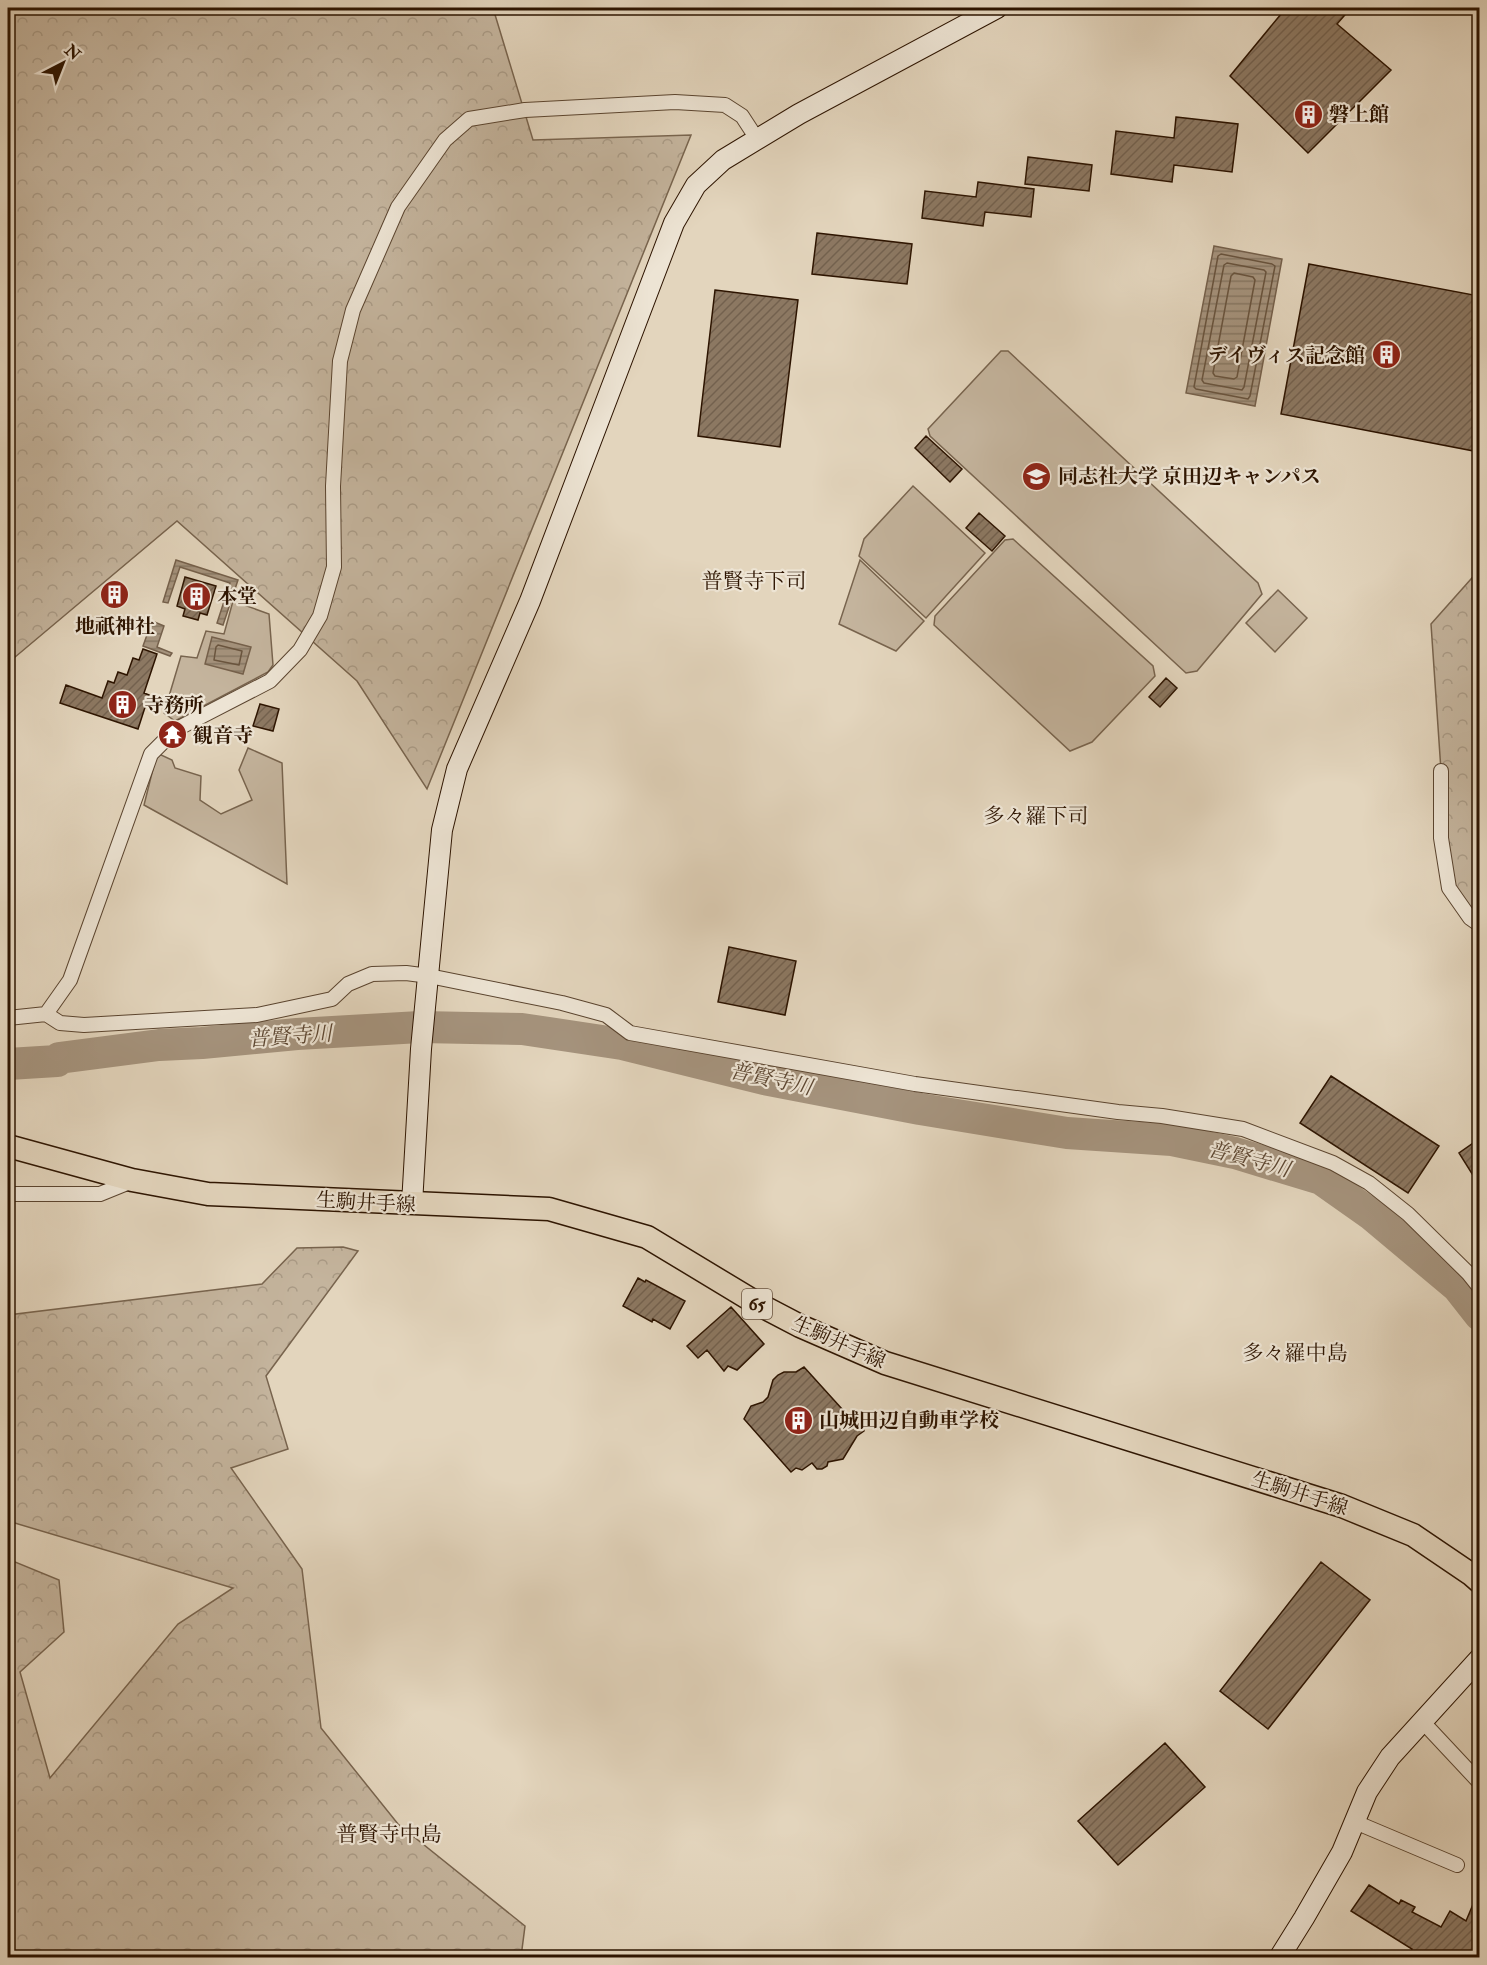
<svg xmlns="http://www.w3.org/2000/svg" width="1487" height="1965" font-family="'IM FELL Double Pica','Noto Serif JP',serif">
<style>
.green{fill:#c4b49d;stroke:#78644e;stroke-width:1.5}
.forest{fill:url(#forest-crowns);stroke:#78644e;stroke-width:1.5}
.water{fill:url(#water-rules);stroke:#75604b;stroke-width:1.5}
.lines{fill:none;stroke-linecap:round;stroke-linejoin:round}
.shore{stroke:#69543e;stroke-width:1.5}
.river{stroke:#a5937d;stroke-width:32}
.building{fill:url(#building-hatch);stroke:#2d1400;stroke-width:1.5}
.street-casing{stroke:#5a442f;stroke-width:16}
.secondary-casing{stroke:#2d1400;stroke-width:22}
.primary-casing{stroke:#2d1400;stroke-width:25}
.street{stroke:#ede4d4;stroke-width:14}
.secondary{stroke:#ede4d4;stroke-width:20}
.primary{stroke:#e3d5bd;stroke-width:22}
.labels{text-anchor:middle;stroke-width:4.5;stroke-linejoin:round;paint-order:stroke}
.shield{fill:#ede4d4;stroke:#675240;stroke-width:1.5}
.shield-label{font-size:18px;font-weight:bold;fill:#2d1400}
.poi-label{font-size:20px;font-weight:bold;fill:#2d1400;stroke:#ede4d4;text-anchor:start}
.street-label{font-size:20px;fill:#2d1400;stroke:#ede4d4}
.neighbourhood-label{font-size:21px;fill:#2d1400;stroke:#ede4d4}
.water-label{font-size:21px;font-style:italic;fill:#5d4732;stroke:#ede4d4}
</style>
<defs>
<pattern id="forest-crowns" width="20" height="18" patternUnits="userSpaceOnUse" patternTransform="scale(1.5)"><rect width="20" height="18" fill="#c4b49d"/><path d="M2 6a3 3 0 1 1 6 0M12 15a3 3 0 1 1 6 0" fill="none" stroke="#a99a85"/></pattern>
<pattern id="water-rules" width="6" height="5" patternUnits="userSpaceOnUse" patternTransform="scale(1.5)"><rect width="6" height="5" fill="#a5937d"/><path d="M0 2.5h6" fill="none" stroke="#877764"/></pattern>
<pattern id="building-hatch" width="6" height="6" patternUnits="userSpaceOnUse" patternTransform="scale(1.5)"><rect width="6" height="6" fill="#8c7862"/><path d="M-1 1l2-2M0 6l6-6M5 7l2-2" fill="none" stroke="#73614e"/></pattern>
</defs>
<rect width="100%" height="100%" fill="#e3d5bd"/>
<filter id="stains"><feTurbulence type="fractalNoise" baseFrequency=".00333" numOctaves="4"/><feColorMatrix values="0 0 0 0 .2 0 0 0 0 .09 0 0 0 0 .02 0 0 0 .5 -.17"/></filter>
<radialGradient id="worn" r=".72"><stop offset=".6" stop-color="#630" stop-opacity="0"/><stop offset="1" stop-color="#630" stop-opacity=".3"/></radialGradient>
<path class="green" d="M 1001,351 L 1008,351 L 1258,583 L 1262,594 L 1197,671 L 1186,673 L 930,436 L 928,429 Z
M 913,486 L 985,553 L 926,618 L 859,556 L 864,539 Z
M 1013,539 L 1153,666 L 1155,676 L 1092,742 L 1070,751 L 934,625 L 935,616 L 1005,540 Z
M 860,560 L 924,621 L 896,651 L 839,624 Z
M 1278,590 L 1307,618 L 1275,652 L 1246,623 Z
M 233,601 L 269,614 L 273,665 L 268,672 L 175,721 L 164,713 L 181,656 L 197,658 L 206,631 L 224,634 Z
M 248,748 L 282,763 L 287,884 L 144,805 L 157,753 L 172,760 L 175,768 L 201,776 L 200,800 L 221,814 L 252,800 L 239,770 Z"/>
<path class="forest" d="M 8,8 L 493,8 L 533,140 L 691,135 L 427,789 L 357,681 L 177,521 L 8,663 Z
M 1479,570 L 1479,925 L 1449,888 L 1431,624 Z
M 343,1247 L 358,1251 L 266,1376 L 288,1449 L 231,1468 L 302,1569 L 321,1728 L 398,1824 L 525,1926 L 521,1957 L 8,1957 L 8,1559 L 59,1580 L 64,1632 L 20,1672 L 50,1778 L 178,1624 L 233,1588 L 8,1521 L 8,1315 L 262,1284 L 297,1248 Z"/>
<path class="water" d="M 1214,246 L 1282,259 L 1255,406 L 1186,393 Z
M 176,560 L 238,580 L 223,625 L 217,623 L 230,583 L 180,567 L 168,603 L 163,602 Z
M 152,621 L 164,626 L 157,647 L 172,653 L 170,656 L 143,646 Z
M 212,637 L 251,647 L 243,674 L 205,664 Z"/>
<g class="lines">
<path class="shore" d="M 1221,254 L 1272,264 L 1275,266 L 1250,396 L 1248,399 L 1196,389 L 1194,387 L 1218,256 Z
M 1227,263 L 1264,270 L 1266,272 L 1244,387 L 1242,390 L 1204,383 L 1202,380 L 1224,265 Z
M 1234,273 L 1253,277 L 1255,280 L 1237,377 L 1234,379 L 1215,376 L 1213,373 L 1231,276 Z
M 218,645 L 242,651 L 239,665 L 214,660 L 216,647 Z"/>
<path class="river" d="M 8,1064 L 57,1061 L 59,1058 L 159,1045 L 202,1043 L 297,1034 L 420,1027 L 522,1029 L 622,1044 L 764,1079 L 920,1109 L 1067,1133 L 1172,1140 L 1235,1153 L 1321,1179 L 1372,1215 L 1458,1287 L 1480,1315"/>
</g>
<path class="building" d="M 1286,8 L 1351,8 L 1337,24 L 1391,70 L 1308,153 L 1230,76 Z
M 1176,117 L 1238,124 L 1232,172 L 1174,165 L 1172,182 L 1111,174 L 1116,131 L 1174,138 Z
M 1028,157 L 1092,165 L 1089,191 L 1025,184 Z
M 978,182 L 1034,189 L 1031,217 L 985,212 L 983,226 L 922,218 L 925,191 L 976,197 Z
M 817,233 L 912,244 L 907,284 L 812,274 Z
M 1309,264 L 1479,296 L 1479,452 L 1281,414 Z
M 715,290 L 798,300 L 780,447 L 698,436 Z
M 926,436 L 962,469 L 950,482 L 915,448 Z
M 979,513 L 1005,536 L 992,551 L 966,528 Z
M 185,577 L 216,586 L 207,615 L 200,613 L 198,620 L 183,616 L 185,609 L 177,606 Z
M 143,649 L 157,654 L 144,693 L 149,695 L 138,729 L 60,703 L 66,685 L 102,698 L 108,681 L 114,683 L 118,672 L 127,675 L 133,658 L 139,660 Z
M 1166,678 L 1177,688 L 1160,707 L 1149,697 Z
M 260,704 L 279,709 L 273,731 L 253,726 Z
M 729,947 L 796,961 L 785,1015 L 718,1002 Z
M 1331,1076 L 1439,1146 L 1408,1193 L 1300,1123 Z
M 1479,1139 L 1479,1185 L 1459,1153 Z
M 638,1278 L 645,1282 L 646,1280 L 685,1301 L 670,1329 L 653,1319 L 652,1322 L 623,1306 Z
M 731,1307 L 764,1344 L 737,1370 L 728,1366 L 724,1371 L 707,1350 L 698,1358 L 687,1346 Z
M 804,1367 L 852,1420 L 860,1421 L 863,1425 L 864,1431 L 857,1436 L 843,1459 L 828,1462 L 827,1466 L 822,1469 L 817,1469 L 812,1463 L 802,1470 L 796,1468 L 791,1472 L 744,1419 L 751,1406 L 763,1402 L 768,1397 L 773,1380 L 778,1375 L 784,1372 L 796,1372 Z
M 1321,1562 L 1370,1600 L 1268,1729 L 1220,1691 Z
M 1165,1743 L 1205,1787 L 1118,1865 L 1078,1821 Z
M 1369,1885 L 1399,1904 L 1401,1900 L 1415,1907 L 1412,1912 L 1441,1927 L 1450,1911 L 1466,1921 L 1479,1890 L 1479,1958 L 1418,1958 L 1410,1953 L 1412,1949 L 1351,1911 Z"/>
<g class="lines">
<defs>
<path id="street" d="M 1441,771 L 1441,838 L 1449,888 L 1470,918 L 1480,925
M 46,1014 L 70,980 L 151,754 L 175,730 L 270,681 L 300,650 L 320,616 L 334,567 L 333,486 L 340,361 L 353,310 L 398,207 L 445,140 L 469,119 L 525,110 L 675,102 L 725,105 L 742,116 L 757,139
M 8,1018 L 46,1014 L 60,1023 L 84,1025 L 257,1015 L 332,999 L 348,984 L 372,974 L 406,973 L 429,976 L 562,1003 L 606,1015 L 630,1033 L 915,1084 L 1118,1112 L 1162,1116 L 1243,1129 L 1333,1163 L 1369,1183 L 1408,1214 L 1468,1273 L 1480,1288
M 8,1194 L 100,1194 L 132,1181
M 1422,1721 L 1480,1783
M 1355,1822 L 1457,1865"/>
<path id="secondary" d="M 412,1204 L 421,1049 L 442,830 L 457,769 L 530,601 L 674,223 L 696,185 L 723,160 L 799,114 L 997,8
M 1279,1958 L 1304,1918 L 1342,1852 L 1367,1792 L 1390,1757 L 1480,1658"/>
<path id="primary" d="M 8,1146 L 132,1180 L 208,1194 L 549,1209 L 647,1237 L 758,1304 L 800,1326 L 885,1363 L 1342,1506 L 1413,1535 L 1472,1575 L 1480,1582"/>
</defs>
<use href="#street" class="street-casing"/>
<use href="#secondary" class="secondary-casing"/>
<use href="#primary" class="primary-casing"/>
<use href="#street" class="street"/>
<use href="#secondary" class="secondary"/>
<use href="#primary" class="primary"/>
</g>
<defs>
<symbol id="building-disc" viewBox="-11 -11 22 22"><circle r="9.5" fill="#8f2418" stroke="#ede4d4"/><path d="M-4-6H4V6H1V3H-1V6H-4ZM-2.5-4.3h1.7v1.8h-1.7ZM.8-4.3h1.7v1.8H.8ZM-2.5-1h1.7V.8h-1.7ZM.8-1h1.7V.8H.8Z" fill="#fff"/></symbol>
<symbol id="university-disc" viewBox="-11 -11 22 22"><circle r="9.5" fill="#8f2418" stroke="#ede4d4"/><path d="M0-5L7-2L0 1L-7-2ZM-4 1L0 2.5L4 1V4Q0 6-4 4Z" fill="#fff"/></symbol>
<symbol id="temple-disc" viewBox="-11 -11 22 22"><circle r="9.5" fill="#8f2418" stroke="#ede4d4"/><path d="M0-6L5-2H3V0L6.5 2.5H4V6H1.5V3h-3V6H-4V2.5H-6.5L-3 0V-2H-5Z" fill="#fff"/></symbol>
</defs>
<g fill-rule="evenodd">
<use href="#building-disc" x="1292" y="98" width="33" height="33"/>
<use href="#building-disc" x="1370" y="338" width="33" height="33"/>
<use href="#university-disc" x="1020" y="460" width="33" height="33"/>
<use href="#building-disc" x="98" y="578" width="33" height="33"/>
<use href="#building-disc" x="180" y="580" width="33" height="33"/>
<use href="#building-disc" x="106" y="688" width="33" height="33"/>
<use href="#temple-disc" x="156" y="718" width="33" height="33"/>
<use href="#building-disc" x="782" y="1404" width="33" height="33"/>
</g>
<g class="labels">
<rect class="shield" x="742" y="1289" width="30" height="30" rx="4.5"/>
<g class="shield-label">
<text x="757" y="1310">65</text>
</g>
<g class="poi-label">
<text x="1329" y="121">磐上館</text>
<text x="1365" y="362" text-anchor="end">デイヴィス記念館</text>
<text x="1058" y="483">同志社大学 京田辺キャンパス</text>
<text x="217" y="603">本堂</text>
<text x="115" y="633" text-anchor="middle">地祇神社</text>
<text x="144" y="712">寺務所</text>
<text x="193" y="742">観音寺</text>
<text x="819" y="1427">山城田辺自動車学校</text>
</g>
<g class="street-label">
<text transform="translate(366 1202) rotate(3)" y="7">生駒井手線</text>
<text transform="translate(839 1342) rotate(24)" y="7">生駒井手線</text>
<text transform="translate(1300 1493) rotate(18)" y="7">生駒井手線</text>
</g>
<g class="neighbourhood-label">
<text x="754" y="588">普賢寺下司</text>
<text x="1036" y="823">多々羅下司</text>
<text x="1295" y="1360">多々羅中島</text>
<text x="389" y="1841">普賢寺中島</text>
</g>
<g class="water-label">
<text transform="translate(290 1036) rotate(-4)" y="7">普賢寺川</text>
<text transform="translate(771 1079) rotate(12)" y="7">普賢寺川</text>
<text transform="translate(1249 1159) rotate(15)" y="7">普賢寺川</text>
</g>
</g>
<rect width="1487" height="1965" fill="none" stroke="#e3d5bd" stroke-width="30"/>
<rect x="9" y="9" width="1469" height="1947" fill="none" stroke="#2d1400" stroke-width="3"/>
<rect x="15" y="15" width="1457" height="1935" fill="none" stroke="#2d1400" stroke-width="1.5"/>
<g transform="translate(63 63) rotate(42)" stroke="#ede4d4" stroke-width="4.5" paint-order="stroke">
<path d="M0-4.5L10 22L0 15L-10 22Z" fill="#2d1400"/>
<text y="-9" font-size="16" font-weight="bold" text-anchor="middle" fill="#2d1400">N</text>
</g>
<rect width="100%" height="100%" filter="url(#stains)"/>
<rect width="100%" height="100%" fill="url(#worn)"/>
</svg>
